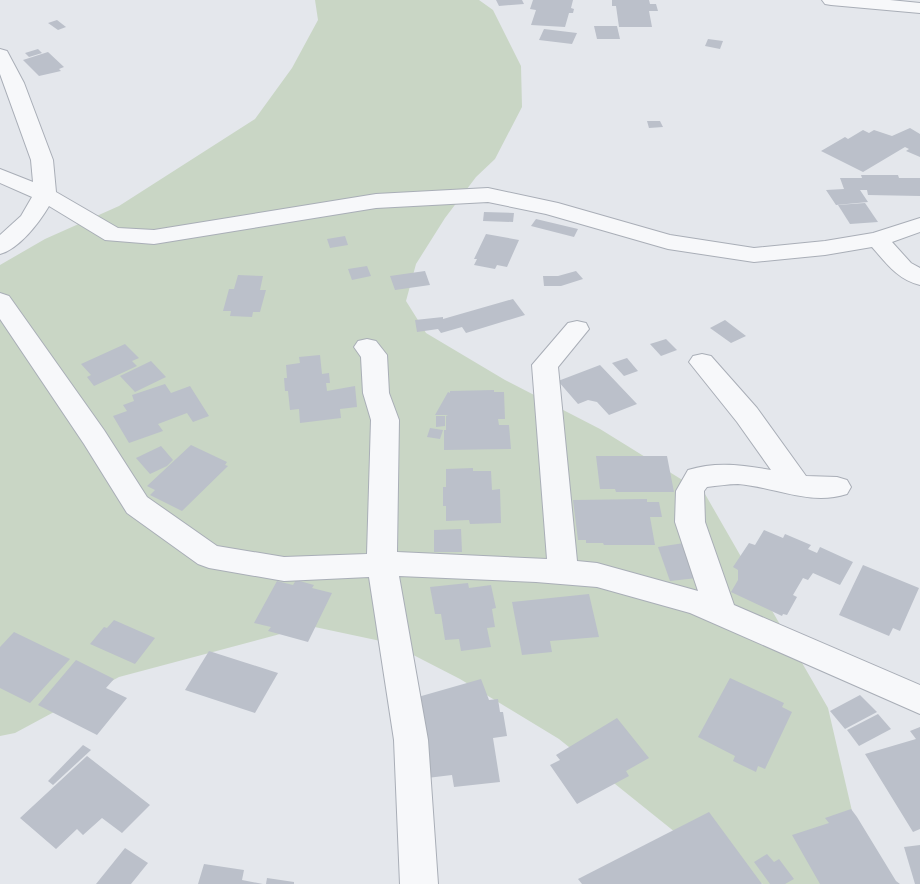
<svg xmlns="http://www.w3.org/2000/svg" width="920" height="884" viewBox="0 0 920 884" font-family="Signika,sans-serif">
<rect width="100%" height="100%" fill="#e4e7ec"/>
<path fill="#c9d6c5" d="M315,0H479L493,10L521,66L522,107L495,159L476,177L445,218L416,264L406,301L426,333L505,380L600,429L705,494L828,708L869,884H763L721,869L559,739L460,679L390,643L310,626L119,677L15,733L0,736V265L45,239L119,206L255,119L292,68L318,20Z"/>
<g fill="#bbc0ca">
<path d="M496,0H522L524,4L499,6Z"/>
<path d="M533,0H573L571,8L574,9L573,13H569L565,27L531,25L536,10L530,9Z"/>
<path d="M612,0H649L650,4H656L658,11H649L652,27H619L616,6H612Z"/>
<path d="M57,20L66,27L58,30L48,23Z"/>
<path d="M594,26H617L620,39H597Z"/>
<path d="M544,29L577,33L572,44L539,40Z"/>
<path d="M708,39L723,41L720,49L705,46Z"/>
<path d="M38,49L42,53L29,57L25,53Z"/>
<path d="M48,52L64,67L59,69L61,71L39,76L23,60Z"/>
<path d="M647,121H660L663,127L649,128Z"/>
<path d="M910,128L920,134V157L906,151L909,149L905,147L863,172L821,151L845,137L848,139L863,130L869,133L874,130L892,136Z"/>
<path d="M861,175H898L899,178H920V196L868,195L867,190H860L868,202L836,205L826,190L844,189L840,178H862Z"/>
<path d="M865,203L878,222L850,224L838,205Z"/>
<path d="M484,212L514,213L513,222L483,221Z"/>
<path d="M536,219L578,229L574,237L531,226Z"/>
<path d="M486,234L519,240L507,267L497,265L495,269L474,265L477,259H474Z"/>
<path d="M345,236L348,245L330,248L327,239Z"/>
<path d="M367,266L371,276L352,280L348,269Z"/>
<path d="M425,271L430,285L395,290L390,276Z"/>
<path d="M576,271L583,279L561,286H544L543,276H558Z"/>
<path d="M238,275L263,276L260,290H266L260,312H253L252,317L230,316L231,311H223L229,289H234Z"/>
<path d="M513,299L525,315L466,333L462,327L441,333L438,329L417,332L415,320L443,317V319Z"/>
<path d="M725,320L746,336L731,343L710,328Z"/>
<path d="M666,339L677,350L661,356L650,344Z"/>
<path d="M125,344L139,358L132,361L137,366L94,386L87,377L91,375L81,364Z"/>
<path d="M320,355L322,374L329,373L330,383H326L327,391L355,386L357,407L340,409L341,418L300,423L299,409L290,410L288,391H285L284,378H287L286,365L300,363L299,357Z"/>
<path d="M627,358L638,371L624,376L612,363Z"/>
<path d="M151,361L166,377L135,392L120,376Z"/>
<path d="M600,365L637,404L609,415L597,402L588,400L578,404L558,381Z"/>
<path d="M165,384L171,393L190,386L209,416L193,422L187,413L158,424L163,431L129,443L113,416L127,411L123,405L134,401L132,395Z"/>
<path d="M494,390V392H504L505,419H498L499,425H509L511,449L444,450V430H446V416L448,415H435L448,392L450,393V391Z"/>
<path d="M436,416H445V426L436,427Z"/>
<path d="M430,428L443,430L440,439L427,437Z"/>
<path d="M191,445L227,462L225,465L228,466L182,511L150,495L155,490L147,486Z"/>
<path d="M161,446L173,460L167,466L150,474L136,458Z"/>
<path d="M596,456H667L674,492H616L615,489H600Z"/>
<path d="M473,468V471H491L492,490L500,489L501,523L470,524L469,520L446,521V506H443V487H446V469Z"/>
<path d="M647,499V502H659L662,517H650L655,545H604L603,543H586V540H578L573,500Z"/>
<path d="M461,529L462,552H434V530Z"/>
<path d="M764,530L783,538L785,534L811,545L808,549L817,553L820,547L853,562L840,585L813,573L808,580L803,578L793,595L797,597L787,615L783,614L782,616L731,592L738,580V570L733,567L749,543L755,545Z"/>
<path d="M684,543L697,578L670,581L658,547Z"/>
<path d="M863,565L919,588L900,631L893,628L889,636L839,615Z"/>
<path d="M296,580L314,585L312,588L332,593L308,642L268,631L271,627L254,623L277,581L293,585Z"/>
<path d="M468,583L469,588L491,585L496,608L492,609L495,627L487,628L491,647L461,651L459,639L445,640L441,614H435L430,587Z"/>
<path d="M589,594L599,637L550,641L552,652L522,655L512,602Z"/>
<path d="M114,620L155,638L135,664L90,644L104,627L107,628Z"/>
<path d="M14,632L70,659L30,703L0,688V647Z"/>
<path d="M209,651L278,673L255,713L185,690Z"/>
<path d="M76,660L114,679L106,688L127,698L97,735L38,705Z"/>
<path d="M730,678L784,703L782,707L792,712L765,769L758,766L756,772L733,761L735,756L698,737Z"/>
<path d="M481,679L489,700L498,699L500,712H503L507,736L493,738L500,782L454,787L452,775L427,778L418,697Z"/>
<path d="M860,695L877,712L845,729L830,711Z"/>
<path d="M878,714L891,729L859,746L847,730Z"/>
<path d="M617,718L649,758L626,771L629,776L577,804L550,765L560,760L556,755Z"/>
<path d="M920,727V829L913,832L865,754L916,739L910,731Z"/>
<path d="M83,745L91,750L53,785L48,781Z"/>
<path d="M87,756L150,805L122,833L102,818L83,835L77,829L56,849L20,818Z"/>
<path d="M851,809L857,817L896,881L900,884H820L792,835L829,823L825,818Z"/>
<path d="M709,812L762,884H582L578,879Z"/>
<path d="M920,845V884H915L904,847Z"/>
<path d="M125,848L148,863L131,884H96Z"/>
<path d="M767,854L774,862L779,859L794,879L785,884H770L754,862Z"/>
<path d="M204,864L244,870L242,880L263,884H198Z"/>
<path d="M267,878L294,882V884H266Z"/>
</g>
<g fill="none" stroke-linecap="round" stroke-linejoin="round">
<g stroke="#a9aeb7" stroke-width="2">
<g id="minor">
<path d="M822,0H890L920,3V13L831,5L825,4Z"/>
<path d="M0,49L7,51L24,83L53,160L56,192L118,228L154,230L376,194L488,188L558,203L670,235L754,248L825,241L873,233L920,218V232L892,242L911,263L920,268V285C898,280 886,263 872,247L825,255L754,262L668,249L546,214L488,202L376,208L154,244L105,240L49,206C39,223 19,249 0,254V235L21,216L32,197L0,183V169L33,182L31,160L0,74Z"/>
<path d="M0,293L9,296L104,430L147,497L217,546L284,557L367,554L371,420L363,393L361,357L354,347L358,341L367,339L376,341L387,355L389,393L399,420L397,552L547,559L532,365L568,323L577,321L586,323L589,329L558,367L577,561L597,563L698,591L675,522L676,491L688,470C716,461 743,465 771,470L737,422L689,362L693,356L702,354L711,356L757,408L806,476L837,477L847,480L851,487L847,494C810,506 775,487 738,484C728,484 717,486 707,487L704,491L705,522L734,605L920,685V714L690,613L597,587L536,582L399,576L428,740L438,884H400L394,740L369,577L284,581L209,568L198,564L127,513L84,444L0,319Z"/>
</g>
</g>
<use href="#minor" fill="#f7f8fa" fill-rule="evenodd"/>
</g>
</svg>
